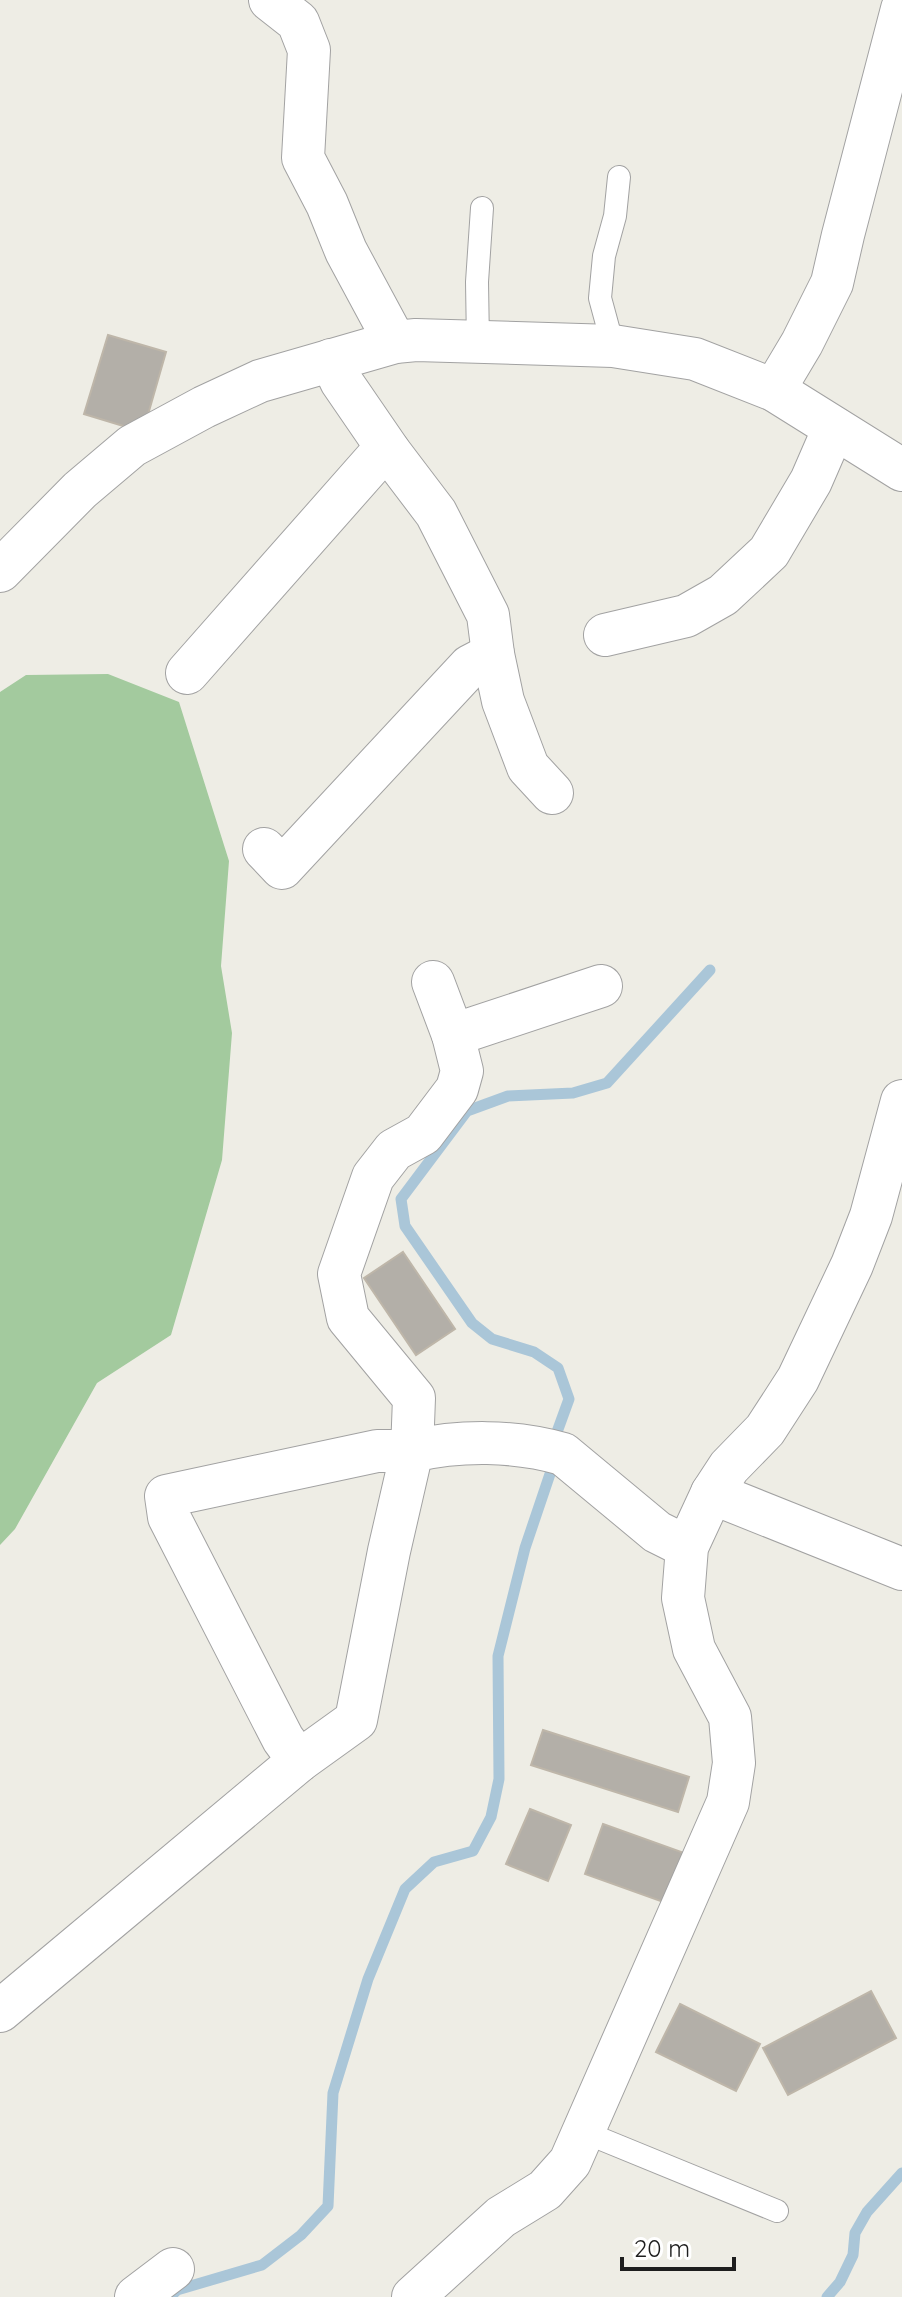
<svg xmlns="http://www.w3.org/2000/svg" width="902" height="2297" viewBox="0 0 902 2297" font-family="Quicksand,sans-serif">
<rect width="100%" height="100%" fill="#eeede5"/>
<path fill="#a3ca9e" d="M108,674L179,702L229,861L221,966L232,1033L222,1160L171,1335L97,1383L15,1529L0,1545V692L26,675Z"/>
<g fill="none" stroke-linecap="round" stroke-linejoin="round">
<g stroke="#aac6d8" stroke-width="11">
<path d="M557,1432L569,1399L558,1368L534,1352L492,1339L472,1323L405,1226L401,1199L467,1111L508,1096L573,1093L607,1083L710,970"/>
<path d="M170,2297L177,2290L262,2265L301,2235L328,2206L333,2093L368,1979L405,1889L434,1862L473,1851L491,1817L499,1779L498,1656L525,1548L551,1471"/>
<path d="M827,2297L840,2282L853,2255L855,2233L867,2212L902,2173"/>
</g>
</g>
<g fill="#b3afa8" stroke="#beb6a9" stroke-width="2">
<path d="M108,335L166,352L143,432L84,414Z"/>
<path d="M403,1252L455,1329L416,1355L364,1278Z"/>
<path d="M543,1730L689,1777L678,1812L531,1765Z"/>
<path d="M530,1809L571,1825L548,1881L506,1864Z"/>
<path d="M603,1824L687,1854L669,1904L585,1874Z"/>
<path d="M871,1991L896,2038L788,2095L763,2048Z"/>
<path d="M680,2004L760,2044L736,2091L656,2052Z"/>
</g>
<g fill="none" stroke-linecap="round" stroke-linejoin="round">
<g stroke="#a2a2a2" stroke-width="24">
<g id="service">
<path d="M478,343L477,282L482,208"/>
<path d="M613,346L600,298L604,256L615,216L619,177"/>
<path d="M584,2132L777,2211"/>
</g>
</g>
<g stroke="#a2a2a2" stroke-width="44">
<g id="minor">
<path d="M270,0L298,22L309,50L303,158L327,204L346,251L395,342"/>
<path d="M331,360L341,381L389,451L436,513L488,615L493,654L503,701L528,767L552,793"/>
<path d="M774,390L802,343L832,283L843,235L902,9"/>
<path d="M0,571L80,490L132,446L204,407L260,381L395,342L416,340L613,346L695,359L774,390L902,470"/>
<path d="M605,635L686,616L723,595L769,552L811,481L834,428"/>
<path d="M187,673L375,460L389,451"/>
<path d="M264,849L282,868L470,666L493,654"/>
<path d="M433,982L453,1035L601,986"/>
<path d="M712,1493L902,1569"/>
<path d="M299,1761L283,1739L169,1517L166,1496L377,1451H412L414,1398L348,1318L339,1274L373,1177L394,1150L423,1134L457,1089L462,1071L453,1035"/>
<path d="M0,2011L299,1761L356,1720L389,1551L412,1451C460,1440 514,1440 563,1454L657,1532L687,1547"/>
<path d="M136,2297L173,2269"/>
<path d="M413,2297L501,2217L545,2190L570,2162L728,1802L734,1763L730,1717L694,1649L683,1598L687,1547L712,1493L729,1467L765,1430L798,1379L852,1265L871,1216L902,1101"/>
</g>
</g>
<use href="#service" stroke="#fff" stroke-width="22"/>
<use href="#minor" stroke="#fff" stroke-width="42"/>
</g>
<path d="M622 2257v12h112v-12" fill="none" stroke="#1e1e1e" stroke-width="4"/>
<text x="634" y="2257" font-size="24" fill="#1e1e1e" stroke="#ffffff" stroke-width="6" paint-order="stroke">20 m</text>
</svg>
